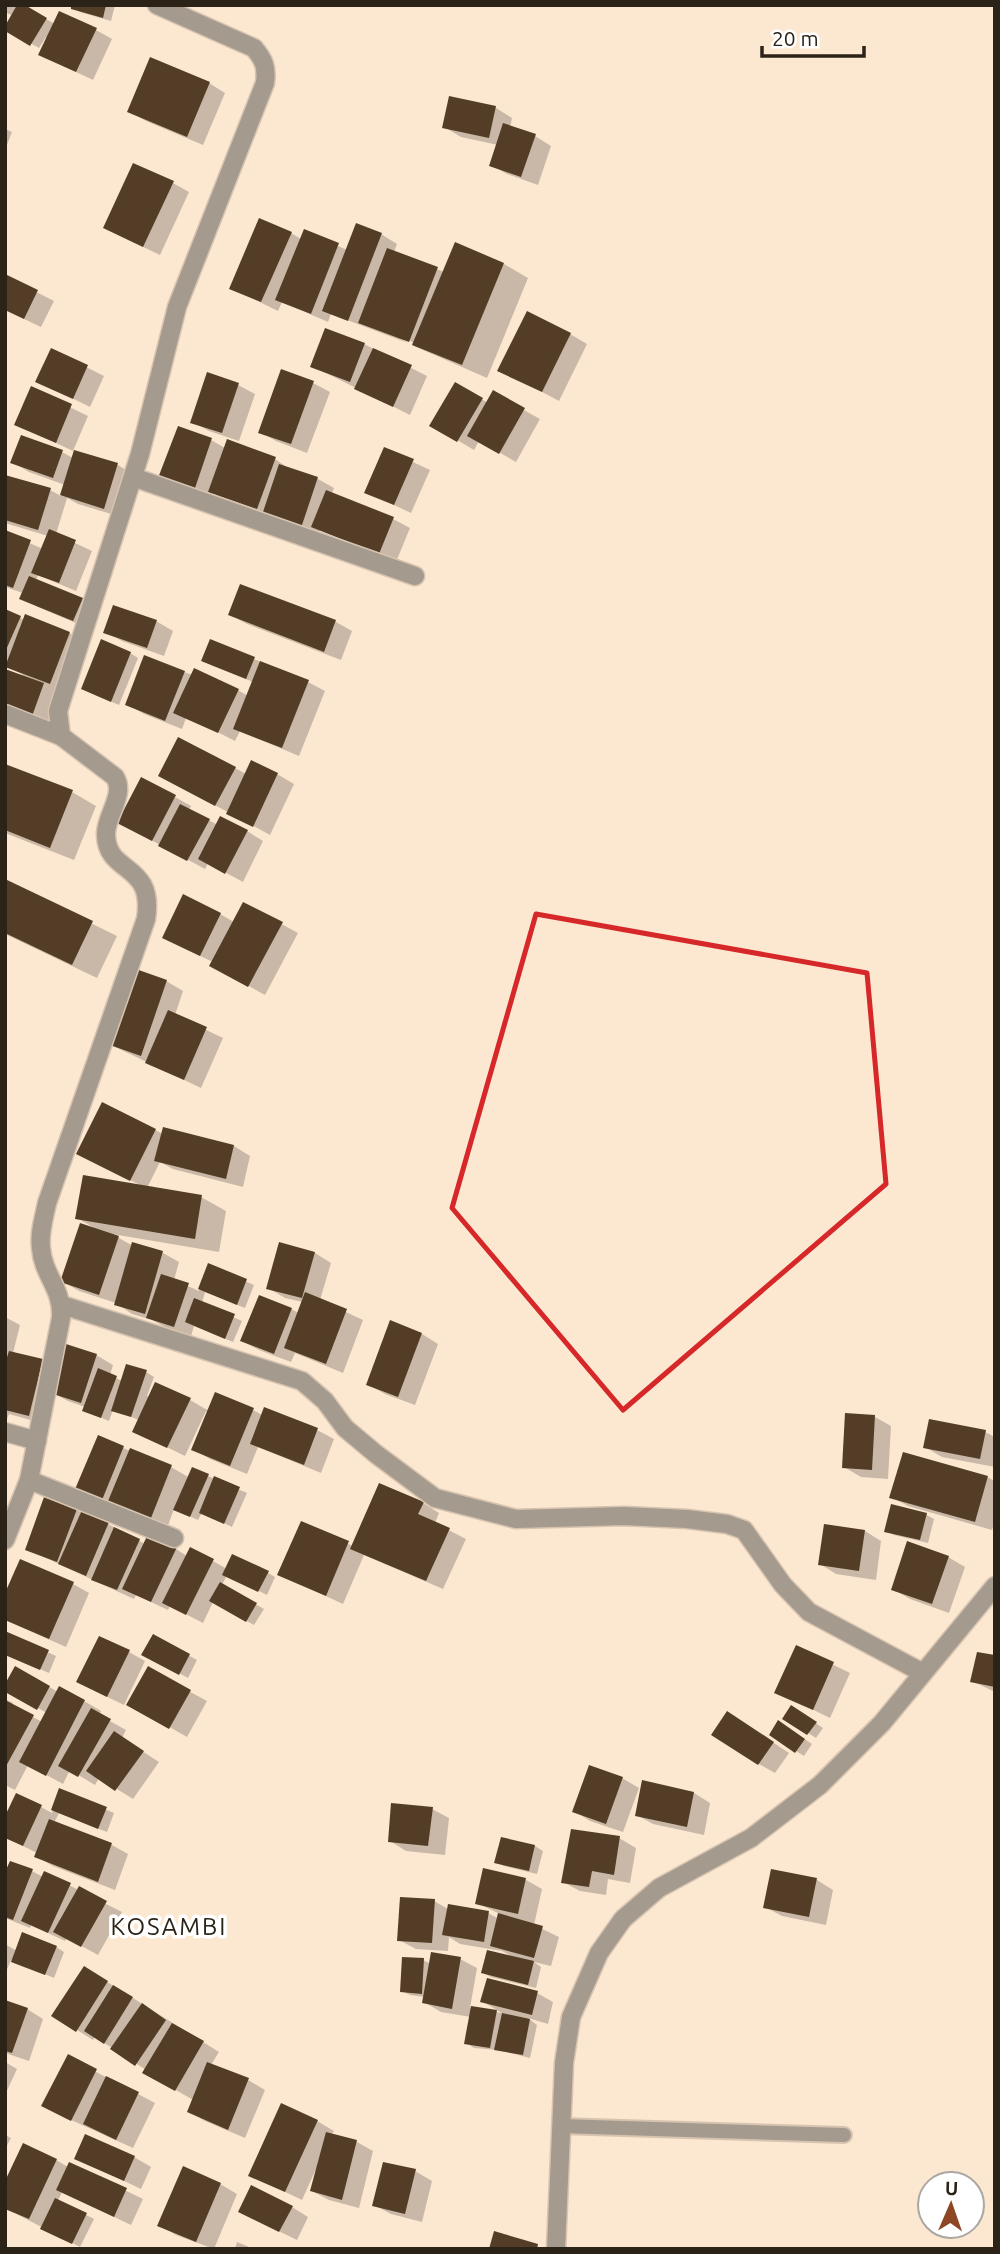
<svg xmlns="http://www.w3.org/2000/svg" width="1000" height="2254" viewBox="0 0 1000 2254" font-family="Ubuntu,sans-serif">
<rect width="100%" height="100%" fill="#fce7d1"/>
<g fill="#0003">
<path d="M5,5H27L26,8L55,24L96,30L112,39L93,80L57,63L48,38L46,37L39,48L5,29L13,16L5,12Z"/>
<path d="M73,5H115L111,21L80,12L73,8Z"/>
<path d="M209,83L225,93L203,145L146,121L129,111Z"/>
<path d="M451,98L496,108L512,118L510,128L535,136L551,146L538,185L507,174L491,165L498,145L461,137L444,127Z"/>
<path d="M5,129L12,132L5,150Z"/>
<path d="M173,183L189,192L160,255L122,237Z"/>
<path d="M305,231L347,250L381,234L397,244L394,252L444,272L504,264L528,278L487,378L414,346V343L402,336L401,339L408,343L331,314L328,322L282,302L278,311L231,288L291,233L301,239Z"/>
<path d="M5,276L54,301L41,327L5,310Z"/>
<path d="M570,334L587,344L559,401L514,377Z"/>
<path d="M364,344L427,376L410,415L312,366Z"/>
<path d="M52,350L104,376L90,407L37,381Z"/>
<path d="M208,375L238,385L255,394L239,441L209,431L193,422Z"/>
<path d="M313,383L330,392L307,453L276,441L260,432Z"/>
<path d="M456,384L488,403L493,393L540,419L516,462L479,441L474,450L432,425Z"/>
<path d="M32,389L88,416L73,451L16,424Z"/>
<path d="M179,428L211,440L225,448L275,459L291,470L318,479L334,488L332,493L393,519L410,528L396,562L320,530L318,536L226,500L213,493L210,499L177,487Z"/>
<path d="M385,449L430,470L411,513L366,492Z"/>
<path d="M62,452L73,458L75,452L118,465L134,475L121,517L78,504L67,498L56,534L92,551L76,591L38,575L36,580L82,599L99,609L90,629L38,607L22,598L23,593L5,587V532L43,549L48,536L5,523V476L50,490L61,496L65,485L29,472L12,462Z"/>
<path d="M241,586L336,622L352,631L341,660L247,624L230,615Z"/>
<path d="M5,611L25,620L69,633L86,643L62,690L48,727L5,711L23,675L5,665Z"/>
<path d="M156,621L173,631L164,656L122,641L106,632Z"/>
<path d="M130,653L138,658L119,705L91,693Z"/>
<path d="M254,659L308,682L325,691L299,756L240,731L235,741L190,718H186L182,729L144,714L127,704L184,672L238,690L248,696L253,682L211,665Z"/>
<path d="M5,766L72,792L96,806L74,860L5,833Z"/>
<path d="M235,768L246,774H277L294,784L270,835L176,784Z"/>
<path d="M175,797L191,806L189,810L218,825L247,831L263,841L243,882L208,863L205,869L136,832Z"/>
<path d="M5,881L117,936L97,978L5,934Z"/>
<path d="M244,904L298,933L265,995L211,965L213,962L181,947L220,914L234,922Z"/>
<path d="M166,981L183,991L175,1015L223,1038L201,1088L109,1044Z"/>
<path d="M103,1104L163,1134L234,1146L250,1156L243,1187L173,1169L160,1162L147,1188L201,1197L226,1211L219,1252L112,1234L133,1246V1245L163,1253L179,1262L174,1280L199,1291L209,1265L254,1285L245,1308L205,1292L202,1303L242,1321L233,1342L194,1326L191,1336L165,1327L152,1320L132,1314L116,1303L79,1291L62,1281L96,1229L77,1218L142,1186L94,1162Z"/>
<path d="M280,1244L315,1253L331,1263L320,1300L363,1320L343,1373L295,1353L291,1362L259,1350L242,1341L291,1309L299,1313L303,1302L285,1298L268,1288Z"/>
<path d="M5,1317L20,1325L13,1353L42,1361L59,1370L96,1355L113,1365L110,1375L122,1381L146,1372L154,1377L147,1396L150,1397L190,1400L209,1411L253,1410L262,1415L265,1410L317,1430L334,1439L321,1473L258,1447L247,1474L210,1459L194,1449L208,1412L206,1411L185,1456L134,1431L139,1420L113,1410L109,1421L92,1414L85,1407L68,1401L53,1393L45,1424L9,1414L5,1424V1370L8,1359L5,1358Z"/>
<path d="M391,1323L422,1334L438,1344L415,1405L385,1394L369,1385Z"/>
<path d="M875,1417L891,1426L888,1479L861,1477L844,1467Z"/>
<path d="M985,1432L995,1437V1467L942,1457L925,1447Z"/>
<path d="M123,1448L171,1467L190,1478L208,1476L247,1493L232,1527L202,1513L198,1520L174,1509L166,1531L91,1502Z"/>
<path d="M987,1477L995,1481V1520L992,1530L908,1506L891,1497Z"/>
<path d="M423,1503L439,1513L435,1523L466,1539L443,1589L364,1555L343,1604L280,1575L302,1523L353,1546Z"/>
<path d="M76,1510L108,1524L145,1544L176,1549L187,1556L213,1561L227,1569L268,1573L275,1577L267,1595L227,1575L222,1585L264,1609L254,1625L213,1602L203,1623L170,1606L168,1610L136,1595L134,1599L110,1588L27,1549Z"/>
<path d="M921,1512L934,1519L928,1543L894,1535L886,1531Z"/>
<path d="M865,1531L881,1541L876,1580L836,1574L820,1564Z"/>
<path d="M948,1557L965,1567L949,1613L910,1599L893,1589Z"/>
<path d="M73,1584L89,1593L66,1647L5,1620Z"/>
<path d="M5,1633L56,1656L49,1673L5,1654Z"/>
<path d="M153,1636L197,1660L188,1678L144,1654Z"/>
<path d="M797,1647L850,1673L830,1718L777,1692Z"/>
<path d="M129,1652L145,1661L124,1705L95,1691Z"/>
<path d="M995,1657V1692L972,1681Z"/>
<path d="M16,1668L58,1692L84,1701L101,1711L99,1715L126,1730L122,1738L159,1762L133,1799L99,1778L95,1785L70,1770L63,1784L28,1765L15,1790L5,1785V1699L13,1703L12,1705L42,1722L47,1713L5,1690Z"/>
<path d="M148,1669L207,1701L187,1737L129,1704Z"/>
<path d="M799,1712L823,1728L816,1738L784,1718Z"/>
<path d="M744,1723L789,1753L775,1773L759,1764Z"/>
<path d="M787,1727L812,1744L804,1756L796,1751Z"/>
<path d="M622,1778L639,1788L623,1832L590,1821L574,1811Z"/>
<path d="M643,1782L694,1793L710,1803L704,1835L653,1824L637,1815Z"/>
<path d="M60,1791L114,1813L107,1832L59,1813L54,1823L112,1845L128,1854L115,1890L53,1866L36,1856L37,1853L5,1837L41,1807L52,1813Z"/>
<path d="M432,1809L449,1818L445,1855L406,1851L390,1841Z"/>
<path d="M619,1838L636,1848L630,1883L608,1879L606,1895L580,1891L563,1882Z"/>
<path d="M502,1839L535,1846L543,1851L537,1874L504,1866L496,1862Z"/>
<path d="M485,1870L526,1880L542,1889L534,1925L559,1937L551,1966L534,1962L541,1967L536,1988L491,1977L483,1973L511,1956L502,1951L460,1944L449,1937L448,1951L416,1949L399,1940L434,1901L448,1909L488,1913L499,1919L500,1914L477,1903Z"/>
<path d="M32,1871L43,1877L45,1873L122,1912L98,1955L67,1938L65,1941L31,1925L30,1928L5,1918V1877Z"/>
<path d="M773,1871L817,1880L833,1890L826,1925L782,1916L765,1907Z"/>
<path d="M5,1944L17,1951L56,1947L64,1952L54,1978L11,1960L5,1974Z"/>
<path d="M460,1959L477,1968L470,2008L502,2013L482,2001L537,1993L553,2002L548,2024L528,2018L537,2025L530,2058L498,2050L474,2048L466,2043L471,2017L441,2012L424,2002L425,1997L410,1995L402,1991L423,1960L431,1964Z"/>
<path d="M101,1978L219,2052L211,2065L248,2080L265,2090L245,2138L205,2121L189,2112L193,2100L145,2072L146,2070L95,2037L93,2040L77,2030Z"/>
<path d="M5,2002L27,2009L43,2019L29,2061L5,2053Z"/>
<path d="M68,2057L155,2103L133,2148L60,2115Z"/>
<path d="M5,2062L17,2069L5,2095Z"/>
<path d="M317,2121L334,2131L331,2136L357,2142L373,2151L359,2208L329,2200L312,2191L316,2169L302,2200L250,2175Z"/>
<path d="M5,2135L11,2138L5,2149Z"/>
<path d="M134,2157L151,2167L141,2189L76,2158Z"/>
<path d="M56,2160L68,2167L70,2164L143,2199L131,2225L62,2192L58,2201L94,2219L80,2247L5,2208Z"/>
<path d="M415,2171L432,2181L422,2222L391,2214L374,2205Z"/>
<path d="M220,2184L237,2194L214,2249L176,2235L159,2225Z"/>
<path d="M292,2207L308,2217L297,2240L256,2220Z"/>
<path d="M237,2242L254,2249H235Z"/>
</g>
<g fill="#533d26">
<path d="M17,5H25L47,18L30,46L5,31V26Z"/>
<path d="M71,5H106L103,18L71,9Z"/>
<path d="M59,11L97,28L76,72L38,55Z"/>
<path d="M150,57L210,82L187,137L127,112Z"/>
<path d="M449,96L496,106L489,138L442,128Z"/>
<path d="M503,123L536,134L521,177L489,166Z"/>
<path d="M133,163L174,181L143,247L103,228Z"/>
<path d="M259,218L292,232L261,302L229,289Z"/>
<path d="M356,223L382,233L348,321L322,311Z"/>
<path d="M304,229L339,243L311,314L275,300Z"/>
<path d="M455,242L504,263L462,365L412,345Z"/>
<path d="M387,248L438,267L409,342L358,323Z"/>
<path d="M5,274L38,290L24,319L5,310Z"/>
<path d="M527,311L571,333L542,392L497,371Z"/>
<path d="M325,328L365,343L350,382L310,367Z"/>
<path d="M51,348L88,365L73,399L35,382Z"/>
<path d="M373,348L412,365L393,407L354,389Z"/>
<path d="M281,369L314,381L291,444L258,433Z"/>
<path d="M207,372L239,383L222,433L190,423Z"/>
<path d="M455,382L483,398L457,442L429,426Z"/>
<path d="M31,386L72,404L56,443L14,425Z"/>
<path d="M493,390L525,408L499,454L467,436Z"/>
<path d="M178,426L212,438L194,491L158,478Z"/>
<path d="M21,435L63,450L53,478L10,463Z"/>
<path d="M227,439L276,457L257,509L208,492Z"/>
<path d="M384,447L414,459L394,505L364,493Z"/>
<path d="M74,450L118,463L104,509L60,495Z"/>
<path d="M279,464L318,477L301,528L262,515Z"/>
<path d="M5,475L51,488L38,530L5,520Z"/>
<path d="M326,490L394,517L379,554L311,527Z"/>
<path d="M49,529L76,540L59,583L31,573Z"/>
<path d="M5,530L31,540L13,588L5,585Z"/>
<path d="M29,576L83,598L73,621L19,599Z"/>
<path d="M240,584L336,620L324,652L228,615Z"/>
<path d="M113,605L157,620L147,648L103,633Z"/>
<path d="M5,609L21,616L5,652Z"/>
<path d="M25,614L70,632L50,684L5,667Z"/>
<path d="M101,639L131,652L111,702L81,689Z"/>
<path d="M210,639L255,657L246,679L201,661Z"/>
<path d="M144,655L185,671L165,721L125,705Z"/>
<path d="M260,661L309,680L282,748L233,729Z"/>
<path d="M194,668L239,689L218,733L173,713Z"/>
<path d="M5,669L44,683L31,719L5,709Z"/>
<path d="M178,737L236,767L215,806L158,776Z"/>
<path d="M251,760L278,773L253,827L226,814Z"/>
<path d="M5,764L73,790L50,848L5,830Z"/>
<path d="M141,777L176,795L152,841L117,823Z"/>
<path d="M180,804L210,819L187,861L158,846Z"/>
<path d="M220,816L248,830L225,874L198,859Z"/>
<path d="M5,879L93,921L72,965L5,933Z"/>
<path d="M183,894L221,913L200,956L162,938Z"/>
<path d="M243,902L283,922L248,987L209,966Z"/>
<path d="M133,968L167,980L141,1056L107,1044Z"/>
<path d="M168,1010L207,1027L184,1080L145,1063Z"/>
<path d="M102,1102L156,1129L130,1181L76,1154Z"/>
<path d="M163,1127L234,1145L226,1179L154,1161Z"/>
<path d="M83,1175L202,1195L195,1239L75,1219Z"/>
<path d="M80,1223L119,1236L99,1295L60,1282Z"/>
<path d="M132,1242L163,1251L145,1314L114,1305Z"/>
<path d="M279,1242L315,1252L302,1298L266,1289Z"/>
<path d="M208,1263L247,1279L237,1305L198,1289Z"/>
<path d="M161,1274L189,1283L174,1327L146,1318Z"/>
<path d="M305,1292L347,1309L326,1364L284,1348Z"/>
<path d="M259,1295L292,1308L274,1354L240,1341Z"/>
<path d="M194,1298L235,1314L225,1339L185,1322Z"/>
<path d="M390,1320L422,1333L398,1397L366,1385Z"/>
<path d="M66,1344L97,1354L81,1403L50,1393Z"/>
<path d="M9,1351L43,1359L29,1416L5,1410V1364Z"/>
<path d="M126,1364L147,1370L131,1417L111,1411Z"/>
<path d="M98,1368L117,1376L101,1418L82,1411Z"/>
<path d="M155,1382L191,1398L167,1448L132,1432Z"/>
<path d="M215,1392L254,1408L230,1466L191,1450Z"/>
<path d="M264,1407L318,1428L304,1465L250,1444Z"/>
<path d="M845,1413L875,1415L872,1470L842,1468Z"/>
<path d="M929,1419L986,1430L980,1459L923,1448Z"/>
<path d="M98,1435L124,1446L100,1505L73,1494Z"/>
<path d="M130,1448L172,1465L149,1523L106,1506Z"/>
<path d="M903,1452L988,1476L975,1522L889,1498Z"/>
<path d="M192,1467L209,1474L190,1517L173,1510Z"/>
<path d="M214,1476L240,1487L224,1524L199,1513Z"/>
<path d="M379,1483L424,1502L418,1514L450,1528L426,1581L350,1549Z"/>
<path d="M44,1497L77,1509L57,1562L25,1550Z"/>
<path d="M891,1504L927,1513L920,1540L884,1532Z"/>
<path d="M82,1510L109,1522L86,1576L58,1564Z"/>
<path d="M301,1521L349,1541L326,1596L277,1575Z"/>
<path d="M824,1524L865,1530L859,1571L818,1565Z"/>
<path d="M114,1527L140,1539L117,1590L91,1580Z"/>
<path d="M148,1534L177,1547L151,1602L122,1589Z"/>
<path d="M907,1541L949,1556L932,1604L891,1590Z"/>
<path d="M190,1547L214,1559L186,1615L162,1603Z"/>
<path d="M232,1554L269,1571L258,1592L222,1575Z"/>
<path d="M20,1559L74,1582L49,1639L5,1620V1593Z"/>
<path d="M220,1582L257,1603L246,1622L209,1601Z"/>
<path d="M5,1631L49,1650L40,1670L5,1655Z"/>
<path d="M153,1634L190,1654L179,1675L141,1655Z"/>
<path d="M99,1636L130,1650L107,1697L76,1682Z"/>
<path d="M796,1645L834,1662L813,1710L774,1693Z"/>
<path d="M977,1652L995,1655V1687L970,1682Z"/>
<path d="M15,1666L50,1686L37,1710L5,1692V1684Z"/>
<path d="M148,1666L191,1690L169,1729L126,1705Z"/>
<path d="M59,1686L85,1700L46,1776L19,1762Z"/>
<path d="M5,1700L34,1715L5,1768Z"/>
<path d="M791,1705L817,1722L807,1735L782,1719Z"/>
<path d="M91,1708L111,1719L78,1777L58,1766Z"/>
<path d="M727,1711L774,1742L758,1765L711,1735Z"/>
<path d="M778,1720L805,1739L795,1753L769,1735Z"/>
<path d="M114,1731L144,1751L115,1791L86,1771Z"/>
<path d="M589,1765L623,1777L606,1824L572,1812Z"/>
<path d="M642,1780L694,1792L687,1827L635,1816Z"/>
<path d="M59,1788L107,1807L98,1829L51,1810Z"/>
<path d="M16,1793L42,1805L23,1846L5,1838V1816Z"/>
<path d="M391,1803L433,1807L428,1846L388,1842Z"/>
<path d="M49,1819L112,1843L98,1882L34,1857Z"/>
<path d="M571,1829L620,1836L614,1875L592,1871L589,1887L561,1883Z"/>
<path d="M501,1837L535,1845L529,1871L494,1863Z"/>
<path d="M10,1861L33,1869L13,1920L5,1917V1872Z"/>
<path d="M483,1868L526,1878L518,1914L475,1904Z"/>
<path d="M771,1869L817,1878L809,1917L763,1908Z"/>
<path d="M44,1871L71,1883L48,1933L21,1921Z"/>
<path d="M79,1886L107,1901L81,1947L53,1932Z"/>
<path d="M400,1897L435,1899L432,1943L397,1941Z"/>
<path d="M448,1904L489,1911L484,1942L442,1935Z"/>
<path d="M498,1913L543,1926L534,1958L490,1946Z"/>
<path d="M22,1932L57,1946L45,1975L11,1962Z"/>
<path d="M487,1950L534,1961L528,1985L481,1973Z"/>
<path d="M431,1952L461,1957L452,2009L422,2003Z"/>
<path d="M402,1957L424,1958L422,1994L400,1992Z"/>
<path d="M84,1966L108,1981L76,2032L51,2016Z"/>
<path d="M487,1978L538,1991L532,2015L480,2002Z"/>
<path d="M113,1985L133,1997L104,2044L84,2031Z"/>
<path d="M5,2000L28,2008L12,2053L5,2051Z"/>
<path d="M142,2003L166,2020L135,2066L110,2049Z"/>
<path d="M471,2006L497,2010L490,2048L464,2044Z"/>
<path d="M502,2013L530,2019L523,2055L494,2050Z"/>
<path d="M172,2023L204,2041L175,2091L142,2073Z"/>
<path d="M68,2054L97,2069L71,2121L41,2106Z"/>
<path d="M207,2062L249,2078L228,2130L187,2112Z"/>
<path d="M106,2076L139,2092L116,2140L83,2124Z"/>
<path d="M281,2103L318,2120L285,2192L248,2176Z"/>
<path d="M326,2132L357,2140L342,2200L310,2191Z"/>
<path d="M85,2134L135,2156L124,2181L74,2159Z"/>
<path d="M23,2143L57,2159L29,2219L5,2209V2181Z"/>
<path d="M69,2162L127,2188L114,2217L56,2190Z"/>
<path d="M383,2162L416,2169L405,2214L372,2206Z"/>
<path d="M183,2166L221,2183L196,2242L157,2226Z"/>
<path d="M251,2185L293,2206L279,2232L238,2212Z"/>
<path d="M55,2198L87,2213L72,2244L40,2229Z"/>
<path d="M494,2231L538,2244L537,2249H489Z"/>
</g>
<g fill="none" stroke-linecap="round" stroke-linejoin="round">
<g stroke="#d7c4b0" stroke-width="18">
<path id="service" d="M561,2126L844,2135"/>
</g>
<g stroke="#d7c4b0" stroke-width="21">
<g id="minor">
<path d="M133,477L415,576"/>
<path d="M5,714L61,736"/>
<path d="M62,1305L302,1381L325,1401L345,1428L376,1454L435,1498L516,1519L624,1516L687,1519L727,1524L744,1530L783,1585L809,1612L923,1673"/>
<path d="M5,1432L37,1441"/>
<path d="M29,1480L174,1538"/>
<path d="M5,1540L29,1480L61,1318C63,1288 43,1276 41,1248C39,1233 44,1218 47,1203L146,919C155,862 107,875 106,835C105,816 126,795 115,777L61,736L58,711L140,454L177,307L265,83C267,67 264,60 254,48L157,5"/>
<path d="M556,2249L564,2063L571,2017L599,1953L623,1919L659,1888L751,1838L820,1785L882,1723L995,1586"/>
</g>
</g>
<use href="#service" stroke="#a49a8e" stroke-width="14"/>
<use href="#minor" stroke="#a49a8e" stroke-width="18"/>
</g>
<path fill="none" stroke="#d62828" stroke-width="5" stroke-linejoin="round" d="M536,914L867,973L886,1184L623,1410L452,1208Z"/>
<g text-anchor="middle" stroke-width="7" stroke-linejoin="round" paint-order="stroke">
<g font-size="24" letter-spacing="2" fill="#2c2318" stroke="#fff">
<text x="169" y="1935">KOSAMBI</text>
</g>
</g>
<rect width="1000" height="2254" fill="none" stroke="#2c2318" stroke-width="14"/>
<g transform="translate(951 2205) rotate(2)"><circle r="33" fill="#ffffff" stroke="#aba7a3" stroke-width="2"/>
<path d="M0-5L12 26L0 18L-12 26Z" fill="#8e4724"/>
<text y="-10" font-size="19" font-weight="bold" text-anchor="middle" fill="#2c2318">U</text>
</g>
<path d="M762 46v10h102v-10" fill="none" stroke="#2c2318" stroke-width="3.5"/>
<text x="772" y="46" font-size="21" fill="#2c2318" stroke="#ffffff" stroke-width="5" paint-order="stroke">20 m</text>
</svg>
